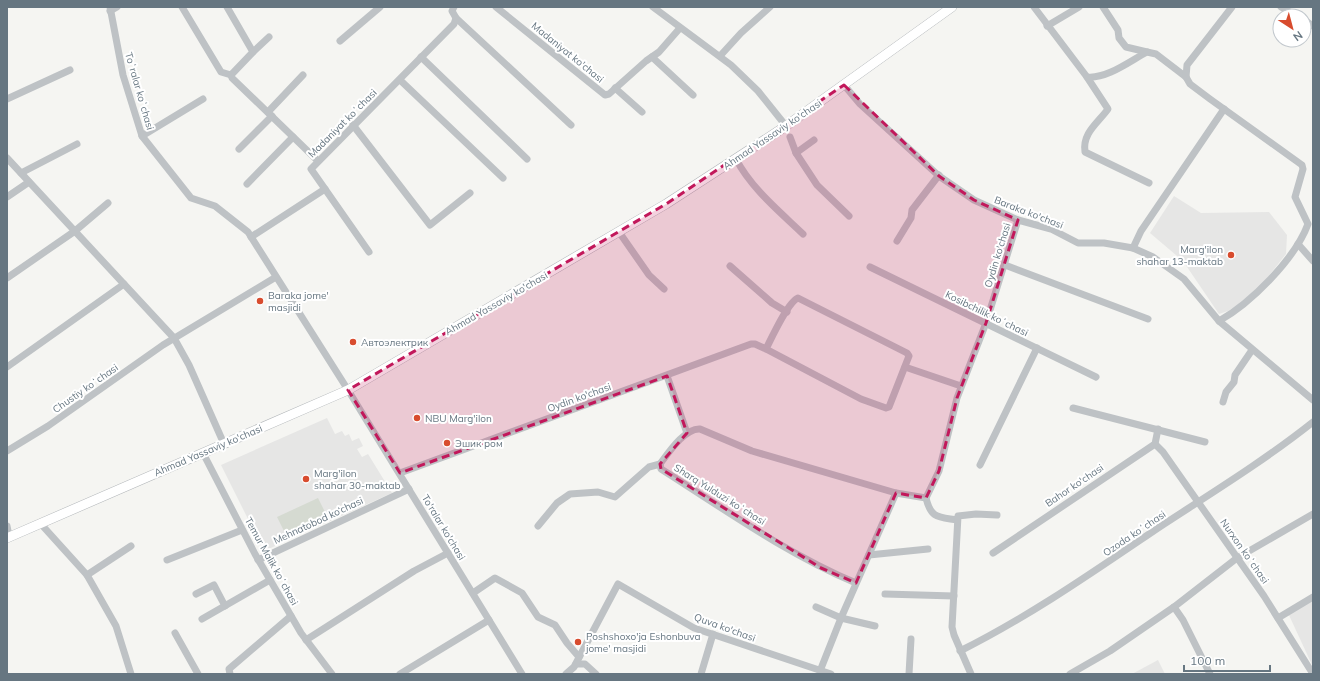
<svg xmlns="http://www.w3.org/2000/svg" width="1320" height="681" viewBox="0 0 1320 681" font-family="Mulish,sans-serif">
<rect width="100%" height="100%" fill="#f5f5f2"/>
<g fill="#e6e6e5">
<path d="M1174,196L1201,213L1269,212L1287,235L1286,254L1260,287L1242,302L1228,311L1219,314L1183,261L1150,233Z"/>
<path d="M327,418L335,434L342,431L345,436L349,434L352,441L359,438L363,446L357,449L362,457L368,454L392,493L264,551L221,465Z"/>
<path d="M1313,601V667L1288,613Z"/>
<path d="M1158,660L1165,674H1132Z"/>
</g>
<path fill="#d5dad1" d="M318,498L327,516L286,535L277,517Z"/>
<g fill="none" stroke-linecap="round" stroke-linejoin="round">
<g stroke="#b2b6b9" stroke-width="10">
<path id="major" d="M7,538L348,390L666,204L786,126L952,7"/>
</g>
<g stroke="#bec2c5" stroke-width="7">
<path d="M110,7L123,75L142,136L191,198L215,206L248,232L348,390L522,674"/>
<path d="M182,7L221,72L231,75"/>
<path d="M227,7L253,52L231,75L232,78L318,161"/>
<path d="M496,7L605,95L609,94L646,61L659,52L680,28"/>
<path d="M653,7L731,65L758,91L786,126"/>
<path d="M1034,7L1087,77C1107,79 1130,61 1147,52L1156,54L1186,77"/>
<path d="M1103,7L1118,30L1119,38L1126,47L1147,52"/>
<path d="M1281,7L1297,16"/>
<path d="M110,11L117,7"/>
<path d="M456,18L571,125"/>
<path d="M1304,20L1313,26"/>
<path d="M1047,26L1079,7"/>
<path d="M340,41L380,7"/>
<path d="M253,52L269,37"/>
<path d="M720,56L741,33L770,7"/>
<path d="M421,57L527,159"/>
<path d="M652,57L693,95"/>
<path d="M1087,77L1108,109C1098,123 1082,133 1085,152L1149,183"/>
<path d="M400,80L503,178"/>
<path d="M844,85L860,104L939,176L974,200L1018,220L1051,229L1078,243H1104L1133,248L1153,257L1184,279L1219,321L1313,400"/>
<path d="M615,88L642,112"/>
<path d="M7,99L70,70"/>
<path d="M268,112L303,75"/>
<path d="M353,125L430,225L470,193"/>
<path d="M142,136L203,99"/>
<path d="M790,137L796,153L814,140"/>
<path d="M239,149L272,116"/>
<path d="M796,153L817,185L849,216"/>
<path d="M7,158L174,338L189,365L224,444"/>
<path d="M736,159C751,188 779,211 803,234"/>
<path d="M21,173L77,144"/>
<path d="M247,184L293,137"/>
<path d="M325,189L369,252"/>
<path d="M7,197L29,182"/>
<path d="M619,232L649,275L664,289"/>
<path d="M251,237L325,189L311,169L454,24L456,18L452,11L454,7"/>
<path d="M897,241L911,218L912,210L939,175"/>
<path d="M1298,244L1313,261"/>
<path d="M1133,248L1141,231L1224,109"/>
<path d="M1005,265L1148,319"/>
<path d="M730,266L772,303L787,312"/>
<path d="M870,267L1096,377"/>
<path d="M7,278L75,231L108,203"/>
<path d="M1219,321C1251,303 1295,259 1308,224L1295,197L1303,169L1302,165L1210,99L1190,84L1186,77L1187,65L1232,7"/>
<path d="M7,367L124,284"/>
<path d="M905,367L961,386"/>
<path d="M667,376L687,433"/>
<path d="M1223,402L1226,392L1234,382L1235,375L1252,350"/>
<path d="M1073,408L1205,442"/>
<path d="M1155,444L1163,452L1264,596L1313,674"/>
<path d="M7,451L48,426L163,345L276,277"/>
<path d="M203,453L255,554L301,633L332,674"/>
<path d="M980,465L1037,348"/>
<path d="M400,473L751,344H755L766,349L861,399L886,408L889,407L909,356L907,353L798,298C788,302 772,337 766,349"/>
<path d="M957,520C939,517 931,519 926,498L939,471L957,398L986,323L1018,220"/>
<path d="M40,523L87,575L116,626L131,674"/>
<path d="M7,526L9,536"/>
<path d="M538,526L557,503L570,494L598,492L615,497L649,467L660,464"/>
<path d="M993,553L1155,444L1158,429"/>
<path d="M869,555L928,549"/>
<path d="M167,560L242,530"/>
<path d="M258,560L409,489"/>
<path d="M87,575L131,546"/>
<path d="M856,583C787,554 724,509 661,469L660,464C669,452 685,428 700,429L752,451L896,493"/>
<path d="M473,593L495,578L522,593L538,617L555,625L567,643L579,657"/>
<path d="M196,594L214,585L225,606"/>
<path d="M885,594L954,596"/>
<path d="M816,607L841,618L875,626"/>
<path d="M1174,607L1183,620L1210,674"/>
<path d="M1278,618L1313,597"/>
<path d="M202,619L270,580"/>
<path d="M175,633L198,674"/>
<path d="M306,640L414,571L448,553"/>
<path d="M960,651C1030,616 1093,572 1158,528C1210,494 1264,461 1313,422"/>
<path d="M576,664H585L596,674"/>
<path d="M820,671L841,618L896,493L926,498"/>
<path d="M230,674L229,669L291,616"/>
<path d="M400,674L489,620"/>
<path d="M566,674L574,667L618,584L694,628L831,674"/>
<path d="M701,674L713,634"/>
<path d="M909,674L911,639"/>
<path d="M971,674L954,635L952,627L958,516L976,514L997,515"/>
<path d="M1070,674L1110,651L1174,607L1237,558L1313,514"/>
</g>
<use href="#major" stroke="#fff" stroke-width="9"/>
</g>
<path fill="#c2185b" fill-opacity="0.2" stroke="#c2185b" stroke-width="3" stroke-dasharray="8 5" stroke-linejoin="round" d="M844,85L939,176L974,200L1018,220L986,323L957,398L939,471L926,498L896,493L856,583L821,568L661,469L660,464L687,433L667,376L400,473L348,390L666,204Z"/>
<g fill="#d84c2e" stroke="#fff" stroke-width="1.5">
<circle cx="1231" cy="255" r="4"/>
<circle cx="260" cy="301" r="4"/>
<circle cx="353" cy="342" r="4"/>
<circle cx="417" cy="418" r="4"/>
<circle cx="447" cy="443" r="4"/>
<circle cx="306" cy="479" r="4"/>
<circle cx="578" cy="642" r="4"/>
</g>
<g text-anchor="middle" stroke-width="4" stroke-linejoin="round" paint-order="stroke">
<g font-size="10" fill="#667681" stroke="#fff">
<text transform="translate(568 52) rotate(39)" y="4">Madaniyat ko'chasi</text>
<text transform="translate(140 91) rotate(74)" y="4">Toʻralar koʻchasi</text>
<text transform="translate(342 123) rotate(-45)" y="4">Madaniyat koʻchasi</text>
<text transform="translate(772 134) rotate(-34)" y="4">Ahmad Yassaviy ko'chasi</text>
<text transform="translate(1029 212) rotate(21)" y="4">Baraka ko'chasi</text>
<text transform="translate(997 255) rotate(-73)" y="4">Oydin ko'chasi</text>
<text transform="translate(496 303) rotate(-30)" y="4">Ahmad Yassaviy ko'chasi</text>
<text transform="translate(987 313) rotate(26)" y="4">Kosibchilik koʻchasi</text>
<text transform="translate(85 388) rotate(-35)" y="4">Chustiy koʻchasi</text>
<text transform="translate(579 397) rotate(-20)" y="4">Oydin ko'chasi</text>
<text transform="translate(208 450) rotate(-23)" y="4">Ahmad Yassaviy ko'chasi</text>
<text transform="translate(1074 485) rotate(-34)" y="4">Bahor ko'chasi</text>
<text transform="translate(720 494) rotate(32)" y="4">Sharq Yulduzi koʻchasi</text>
<text transform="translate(318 520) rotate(-25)" y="4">Mehnatobod ko‘chasi</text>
<text transform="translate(444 527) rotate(59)" y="4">To'ralar ko'chasi</text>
<text transform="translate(1134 533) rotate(-34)" y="4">Ozoda koʻchasi</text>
<text transform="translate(1245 551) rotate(55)" y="4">Nurxon koʻchasi</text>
<text transform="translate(272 561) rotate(61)" y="4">Temur Malik koʻchasi</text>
<text transform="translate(725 627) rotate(20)" y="4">Quva ko'chasi</text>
</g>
<g font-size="10" fill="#667681" stroke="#fff" text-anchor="start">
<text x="1223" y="253" text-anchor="end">Marg'ilon<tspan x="1223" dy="12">shahar 13-maktab</tspan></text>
<text x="268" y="299">Baraka jome'<tspan x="268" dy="12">masjidi</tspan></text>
<text x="361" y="346">Автоэлектрик</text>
<text x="425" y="422">NBU Marg'ilon</text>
<text x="455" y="447">Эшик ром</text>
<text x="314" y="477">Marg'ilon<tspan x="314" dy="12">shahar 30-maktab</tspan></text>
<text x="586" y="640">Poshshoxo'ja Eshonbuva<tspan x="586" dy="12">jome' masjidi</tspan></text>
</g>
</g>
<rect width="1320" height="681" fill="none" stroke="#667681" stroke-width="16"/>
<g transform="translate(1292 28) rotate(144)"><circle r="19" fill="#ffffff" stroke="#c2c8cd"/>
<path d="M0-3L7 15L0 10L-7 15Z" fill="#d84c2e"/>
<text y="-6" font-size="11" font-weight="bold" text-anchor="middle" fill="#667681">N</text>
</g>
<path d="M1184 665v6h86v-6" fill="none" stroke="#667681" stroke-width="2"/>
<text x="1190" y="665" font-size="12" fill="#667681" stroke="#ffffff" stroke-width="3" paint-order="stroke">100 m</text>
</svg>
